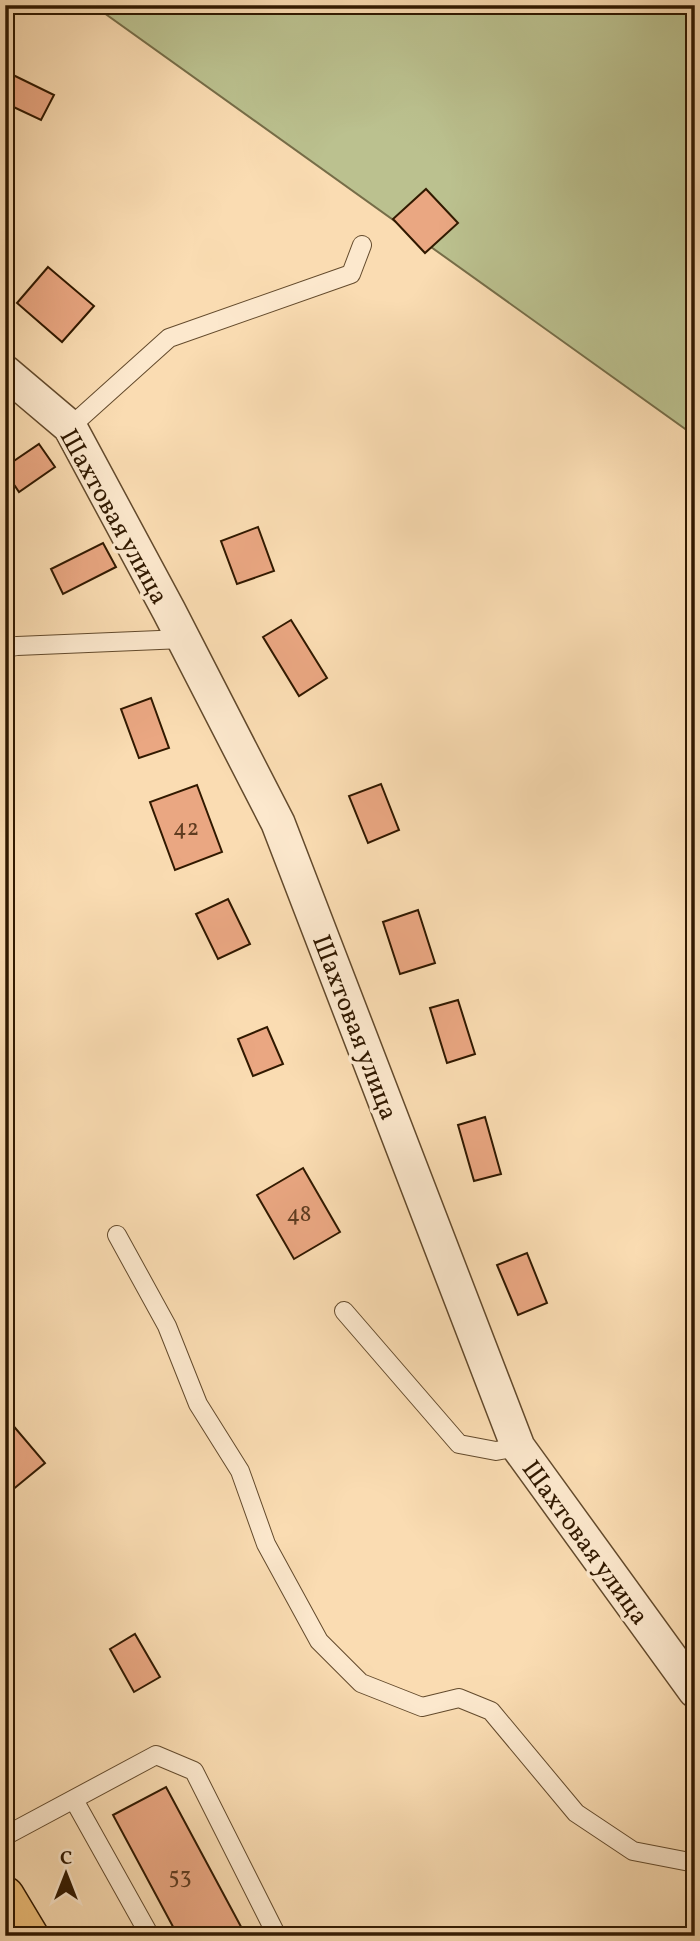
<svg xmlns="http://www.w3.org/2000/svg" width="700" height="1941" viewBox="0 0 700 1941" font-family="Vollkorn,serif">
<rect width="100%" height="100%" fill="#fadcb2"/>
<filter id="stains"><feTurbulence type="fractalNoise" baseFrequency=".00286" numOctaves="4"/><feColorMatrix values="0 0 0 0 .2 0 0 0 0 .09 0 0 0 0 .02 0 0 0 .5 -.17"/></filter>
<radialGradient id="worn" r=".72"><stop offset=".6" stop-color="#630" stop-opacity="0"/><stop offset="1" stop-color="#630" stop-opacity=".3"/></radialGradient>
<path fill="#bbc18f" stroke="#766d48" stroke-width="2" d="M93,5H695V438L688,431Z"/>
<g fill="#eaa782" stroke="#311900" stroke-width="2">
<path d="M9,73L54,95L41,120L5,103V80Z"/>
<path d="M426,189L458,223L425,253L393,219Z"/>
<path d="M48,267L94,306L62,342L17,303Z"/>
<path d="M39,444L55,467L19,492L5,471V467Z"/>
<path d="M258,527L274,571L237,584L221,541Z"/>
<path d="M103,543L116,567L63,594L51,569Z"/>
<path d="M291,620L327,678L299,696L263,637Z"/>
<path d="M151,698L169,748L139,758L121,709Z"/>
<path d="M381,784L399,830L368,843L349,796Z"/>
<path d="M197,785L222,852L175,870L150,802Z"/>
<path d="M228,899L250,944L218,959L196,914Z"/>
<path d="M418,910L435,963L400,974L383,922Z"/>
<path d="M458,1000L475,1054L447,1063L430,1008Z"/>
<path d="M267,1027L283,1064L253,1076L238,1039Z"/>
<path d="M485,1117L501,1174L474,1181L458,1125Z"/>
<path d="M303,1168L340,1232L294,1259L257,1195Z"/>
<path d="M527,1253L547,1303L518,1315L497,1265Z"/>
<path d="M5,1416L45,1463L5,1496Z"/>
<path d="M135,1634L160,1677L134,1692L110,1649Z"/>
<path d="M166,1787L246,1936H178L113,1815Z"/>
</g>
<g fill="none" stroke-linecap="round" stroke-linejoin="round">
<g stroke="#634a2c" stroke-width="20">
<g id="lane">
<path d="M70,427L169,338L351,274L362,245"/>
<path d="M5,648L17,646L183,639"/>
<path d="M117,1235L167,1326L198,1404L240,1471L266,1544L319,1641L361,1683L422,1707L459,1698L491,1711L576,1813L633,1851L695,1863"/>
<path d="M344,1311L459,1444L496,1451L518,1447"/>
<path d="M74,1800L150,1936"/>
<path d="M5,1836L156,1755L194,1771L277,1936"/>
</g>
</g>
<g stroke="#634a2c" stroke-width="36">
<path id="street" d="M5,372L70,427L169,611L278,823L518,1447L695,1691"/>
</g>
<g stroke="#311900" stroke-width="41">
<path id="primary" d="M5,1896L29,1936"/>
</g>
<use href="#lane" stroke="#fce8cd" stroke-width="18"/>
<use href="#street" stroke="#fce8cd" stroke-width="33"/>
<use href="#primary" stroke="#edbe79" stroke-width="38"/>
</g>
<g text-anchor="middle" stroke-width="7" stroke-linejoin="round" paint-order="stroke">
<g font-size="23" fill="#5f3c20">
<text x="186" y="835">42</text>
<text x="299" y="1221">48</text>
<text x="180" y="1883">53</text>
</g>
<g font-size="26" fill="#311900" stroke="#fce8cd">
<text transform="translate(115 516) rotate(61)" y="9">Шахтовая улица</text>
<text transform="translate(356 1027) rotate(69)" y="9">Шахтовая улица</text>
<text transform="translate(586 1542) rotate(54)" y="9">Шахтовая улица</text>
</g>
</g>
<rect width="700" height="1941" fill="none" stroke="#fadcb2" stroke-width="28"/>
<rect x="7" y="7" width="686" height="1927" fill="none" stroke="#311900" stroke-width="3.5"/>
<rect x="14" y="14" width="672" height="1913" fill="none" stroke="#311900" stroke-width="2"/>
<g transform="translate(66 1874)" stroke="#fce8cd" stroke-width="5" paint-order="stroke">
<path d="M0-5L12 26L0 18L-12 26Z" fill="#311900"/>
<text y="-10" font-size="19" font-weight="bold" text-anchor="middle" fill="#311900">С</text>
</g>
<rect width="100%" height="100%" filter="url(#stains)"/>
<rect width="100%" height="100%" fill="url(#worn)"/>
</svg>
